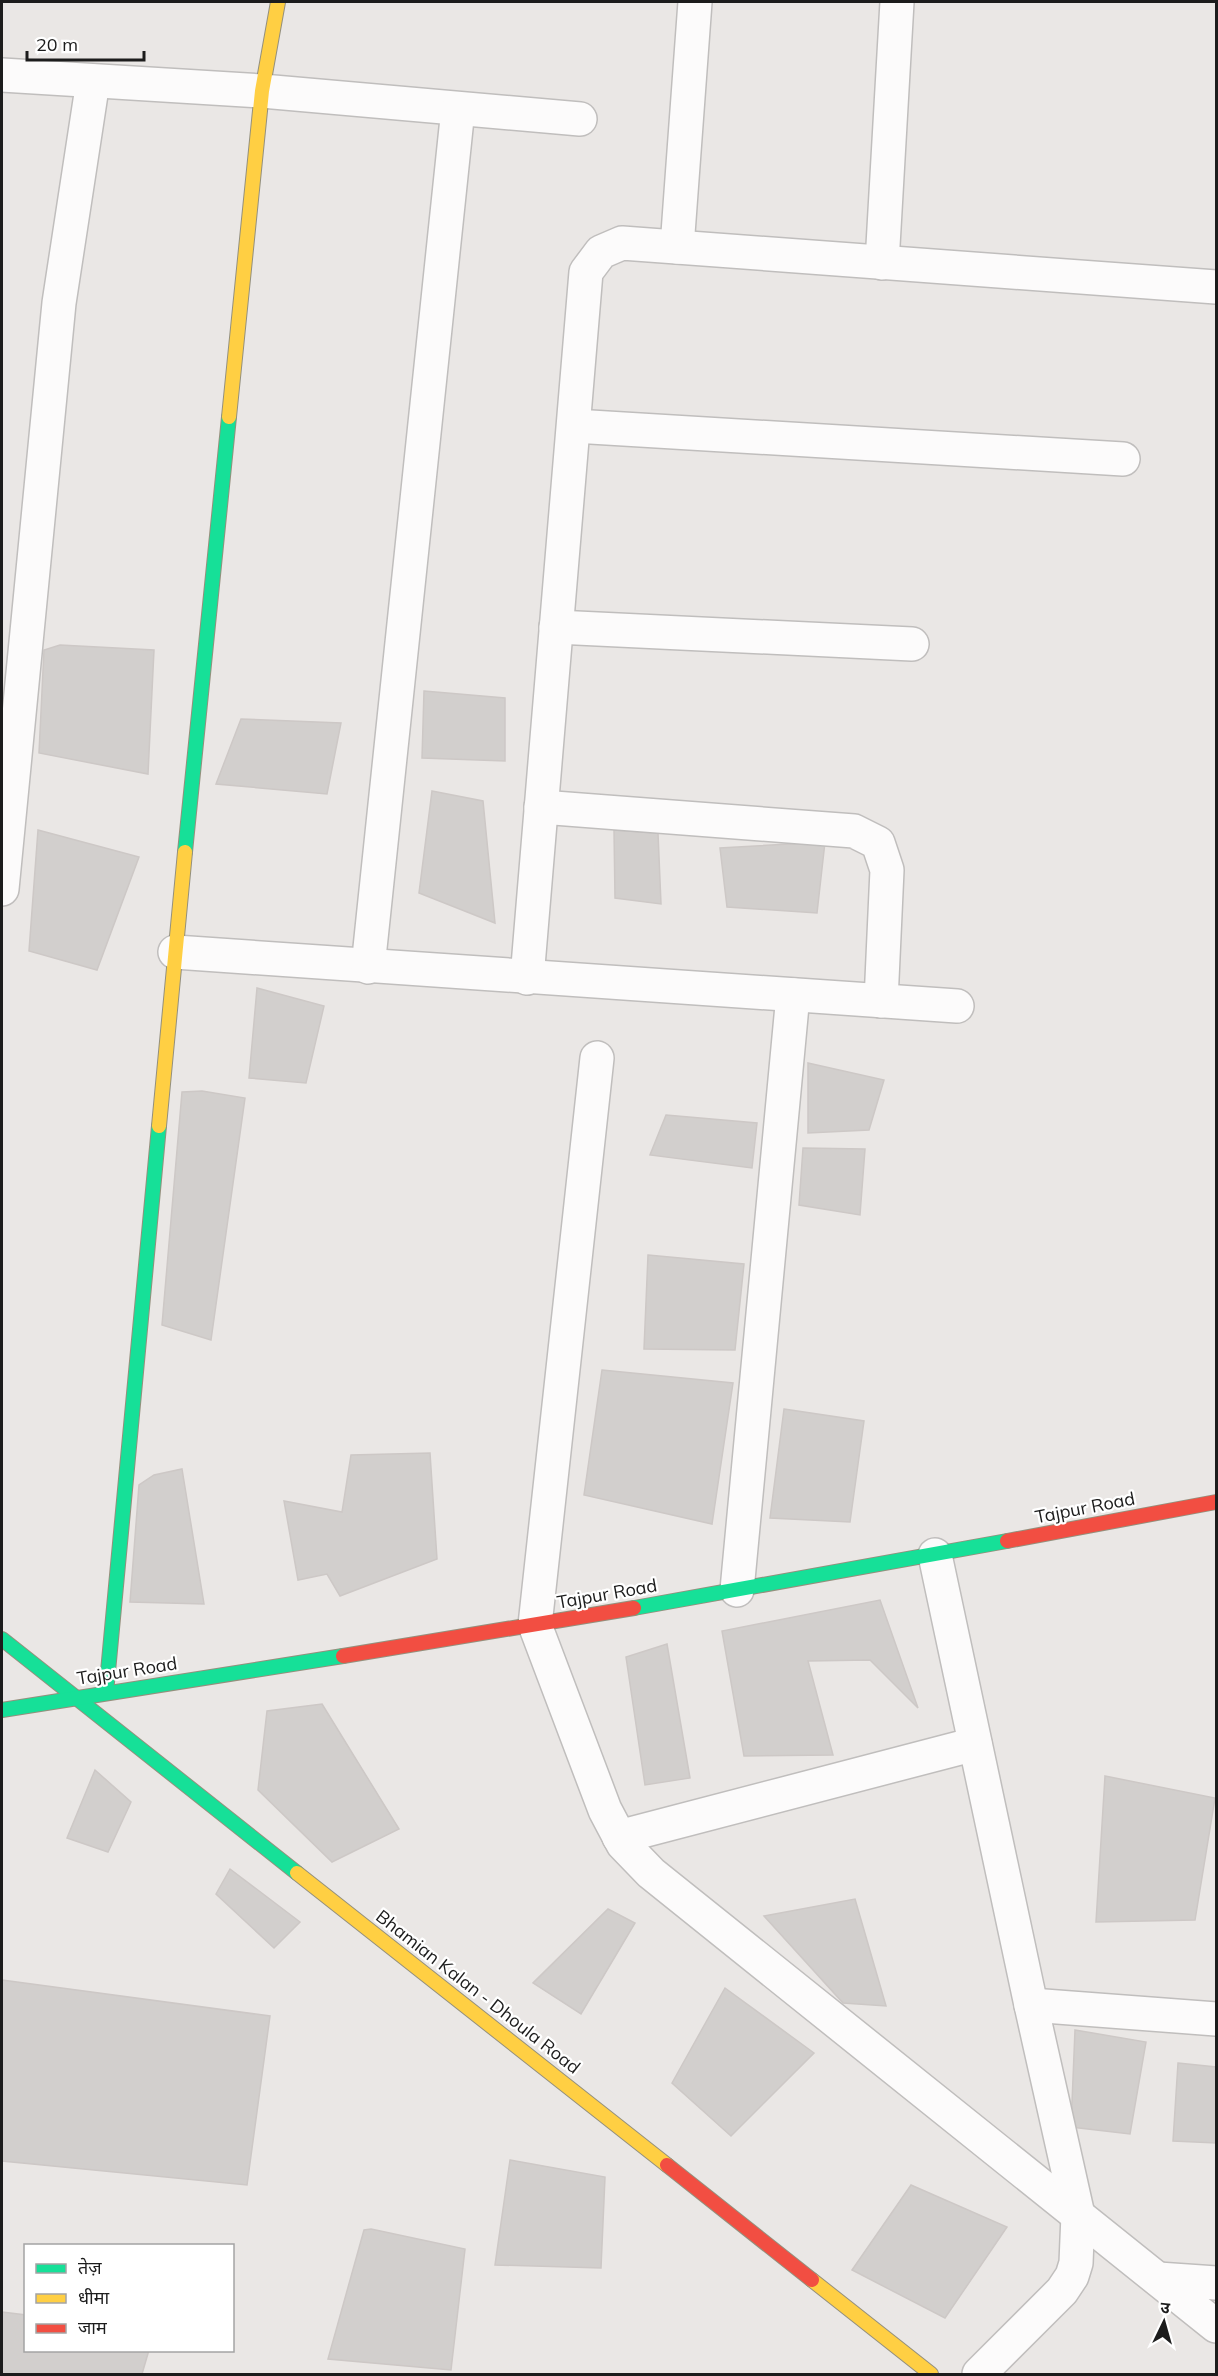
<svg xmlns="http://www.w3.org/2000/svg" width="1218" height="2376" viewBox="0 0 1218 2376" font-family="Mulish,'Noto Sans Devanagari',sans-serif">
<rect width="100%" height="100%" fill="#eae7e5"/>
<g fill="#d2cfcd" stroke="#cdc8c6" stroke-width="1.5">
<path d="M60,645L154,650L148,774L39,753L44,650Z"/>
<path d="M424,691L505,698V761L422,758Z"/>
<path d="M241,719L341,723L327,794L216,784Z"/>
<path d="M432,791L483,801L495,923L419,893Z"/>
<path d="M38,830L139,857L97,970L29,951Z"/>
<path d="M614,830L658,833L661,904L615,898Z"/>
<path d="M825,842L817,913L727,907L720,848Z"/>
<path d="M257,988L324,1006L306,1083L249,1078Z"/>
<path d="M808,1063L884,1080L869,1130L808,1133Z"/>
<path d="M202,1091L245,1098L211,1340L162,1325L182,1092Z"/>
<path d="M666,1115L757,1123L752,1168L650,1155Z"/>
<path d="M803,1148L865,1149L860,1215L799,1205Z"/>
<path d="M648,1255L744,1264L735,1350L644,1349Z"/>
<path d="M602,1370L733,1383L712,1524L584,1495Z"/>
<path d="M784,1409L864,1421L850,1522L770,1518Z"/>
<path d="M430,1453L437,1559L340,1596L327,1574L298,1580L284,1501L342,1512L351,1455Z"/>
<path d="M182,1469L204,1604L130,1602L139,1485L154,1475Z"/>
<path d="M880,1600L918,1708L870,1660L808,1661L833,1755L744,1756L722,1631Z"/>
<path d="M667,1644L690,1778L645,1785L626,1657Z"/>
<path d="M322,1704L399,1829L332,1862L258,1790L267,1711Z"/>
<path d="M95,1770L131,1802L108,1852L67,1838Z"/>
<path d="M1105,1776L1215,1798L1195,1920L1096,1922Z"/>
<path d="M230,1869L300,1922L274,1948L216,1894Z"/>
<path d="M855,1899L886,2006L843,2003L764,1916Z"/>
<path d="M608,1909L635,1923L581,2014L533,1983Z"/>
<path d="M2,1980L270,2016L247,2185L2,2161Z"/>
<path d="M725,1988L814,2053L731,2136L672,2083Z"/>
<path d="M1075,2030L1146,2042L1130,2134L1071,2127Z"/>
<path d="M1178,2063L1216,2067V2143L1173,2141Z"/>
<path d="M510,2160L605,2177L601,2268L495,2265Z"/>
<path d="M911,2185L1007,2227L945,2318L852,2270Z"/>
<path d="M371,2229L465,2249L451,2370L328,2359L364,2230Z"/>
<path d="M2,2312L26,2315V2350H149L142,2374H2Z"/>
</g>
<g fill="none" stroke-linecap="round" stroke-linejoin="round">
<g stroke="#c0bebd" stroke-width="36">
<g id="street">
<path d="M2,75L262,91L580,119"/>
<path d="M677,247L695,2"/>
<path d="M882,263L897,2"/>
<path d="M574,426L1123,459"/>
<path d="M556,627L912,644"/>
<path d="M541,807L854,831L878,843L887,870L881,1001"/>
<path d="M2,889L59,303L93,81"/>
<path d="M175,952L957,1006"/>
<path d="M368,967L458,109"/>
<path d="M527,978L586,272L601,252L622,243L1216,287"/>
<path d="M597,1058L535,1625L605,1810L623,1844L651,1873L1216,2326"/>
<path d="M935,1555L1031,2005L1078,2215L1076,2263L1072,2276L1062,2291L979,2374"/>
<path d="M737,1590L793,995"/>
<path d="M619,1837L975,1744"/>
<path d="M1031,2005L1216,2019"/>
<path d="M1158,2279L1216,2283"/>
</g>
</g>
<g stroke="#94907d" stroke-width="16">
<g id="fast">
<path d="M185,852L229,417"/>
<path d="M634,1608L1007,1541"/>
<path d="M2,1639L297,1873"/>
<path d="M106,1693L159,1126"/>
<path d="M2,1710L343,1656"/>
</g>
</g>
<g stroke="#94907d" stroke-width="16">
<g id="slow">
<path d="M229,417L262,91L278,2"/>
<path d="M159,1126L185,852"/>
<path d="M297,1873L667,2165"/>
<path d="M812,2280L931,2374"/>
</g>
</g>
<g stroke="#94907d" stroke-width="16">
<g id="jam">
<path d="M1007,1541L1216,1502"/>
<path d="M343,1656L634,1608"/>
<path d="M667,2165L812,2280"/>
</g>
</g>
<use href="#street" stroke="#fcfbfb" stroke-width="33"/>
<use href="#fast" stroke="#16e098" stroke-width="14"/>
<use href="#slow" stroke="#ffcf43" stroke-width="14"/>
<use href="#jam" stroke="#f24e42" stroke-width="14"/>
</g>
<g text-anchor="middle" stroke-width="4.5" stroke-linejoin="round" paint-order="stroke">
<g font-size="18" fill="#1c1c1c" stroke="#fff">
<text transform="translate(1085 1508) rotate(-11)" y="6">Tajpur Road</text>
<text transform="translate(607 1594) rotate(-10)" y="6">Tajpur Road</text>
<text transform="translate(127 1671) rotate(-9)" y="6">Tajpur Road</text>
<text transform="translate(478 1992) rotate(38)" y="6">Bhamian Kalan - Dhoula Road</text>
</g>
</g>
<rect width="1218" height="2376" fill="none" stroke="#1c1c1c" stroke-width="6"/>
<rect x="24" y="2244" width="210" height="108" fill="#ffffff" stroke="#a4a4a4" stroke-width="1.5"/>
<rect x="36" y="2264" width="30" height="9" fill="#16e098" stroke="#a4a4a4" stroke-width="1.5"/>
<text x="78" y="2274" font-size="18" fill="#1c1c1c">तेज़</text>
<rect x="36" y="2294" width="30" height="9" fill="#ffcf43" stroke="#a4a4a4" stroke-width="1.5"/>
<text x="78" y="2304" font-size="18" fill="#1c1c1c">धीमा</text>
<rect x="36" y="2324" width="30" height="9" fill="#f24e42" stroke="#a4a4a4" stroke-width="1.5"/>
<text x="78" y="2334" font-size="18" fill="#1c1c1c">जाम</text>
<g transform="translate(1164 2322) rotate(5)" stroke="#ffffff" stroke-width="4.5" paint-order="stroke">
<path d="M0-4.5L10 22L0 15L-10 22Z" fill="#1c1c1c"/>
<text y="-9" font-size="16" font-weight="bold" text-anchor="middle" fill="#1c1c1c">उ</text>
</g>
<path d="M27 51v9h117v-9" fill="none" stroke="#1c1c1c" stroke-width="3"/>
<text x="36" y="51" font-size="18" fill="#1c1c1c" stroke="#ffffff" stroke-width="4.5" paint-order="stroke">20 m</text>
</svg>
